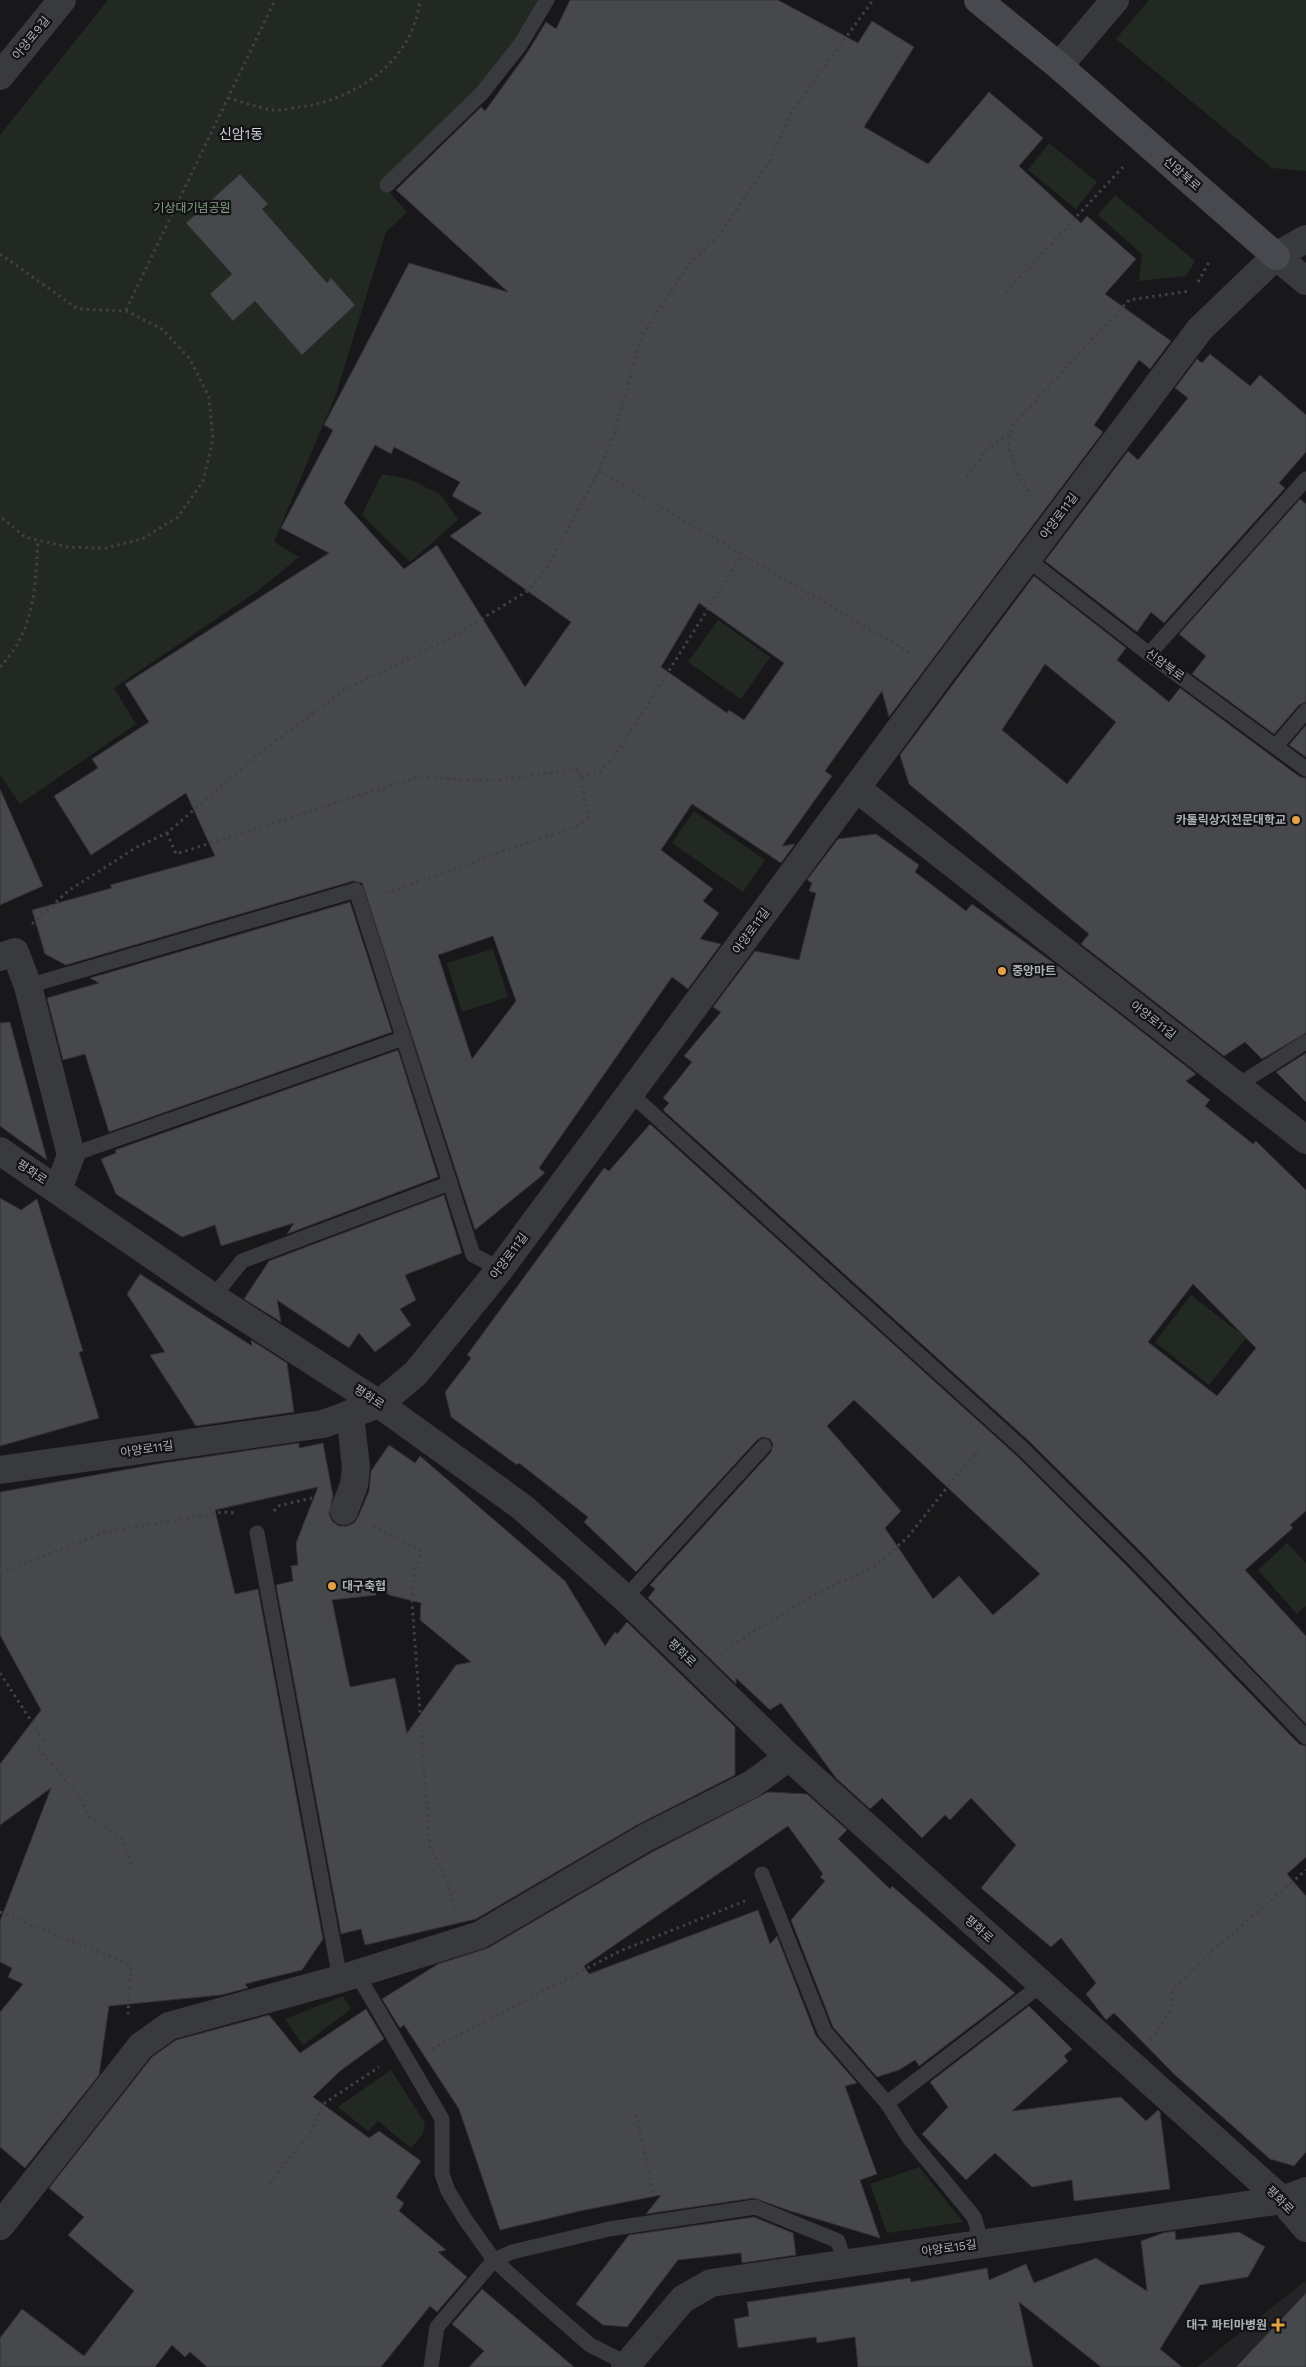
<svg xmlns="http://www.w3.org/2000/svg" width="1306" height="2367" viewBox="0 0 1306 2367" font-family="'Work Sans','Noto Sans KR',sans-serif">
<rect width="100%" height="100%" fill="#18181a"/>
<path fill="#242426" d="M1304,2282L1306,2283V2367H1197Z"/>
<g fill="#222922">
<path d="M108,0H540L517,44L479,93L383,185L407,212L386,232L336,394L274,542L299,557L259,590L114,688L136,724L20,804L0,775V135Z"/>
<path d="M1149,0H1306V171L1272,168L1116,39Z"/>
<path d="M1049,143L1097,182L1076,209L1028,170Z"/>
<path d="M1115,195L1195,261L1186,276L1139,281L1142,254L1098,215Z"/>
<path d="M382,474L409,479L441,495L458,520L410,562L362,515Z"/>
<path d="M718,620L770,657L741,699L688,662Z"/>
<path d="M694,811L765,860L743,892L672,843Z"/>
<path d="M493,949L508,997L462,1012L447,963Z"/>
<path d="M1191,1295L1246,1338L1209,1385L1155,1342Z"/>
<path d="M1287,1543L1306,1563V1606L1297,1614L1258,1570Z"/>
<path d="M343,1996L351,2009L303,2045L285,2019Z"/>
<path d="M391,2070L425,2123L423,2134L411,2148L378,2121L368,2131L338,2107Z"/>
<path d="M919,2167L963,2222L887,2233L870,2184Z"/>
</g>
<g fill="#47484c" stroke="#323235" fill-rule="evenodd">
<path d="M570,0H778L858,43L872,21L914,47L864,127L928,164L989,92L1043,138L1019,166L1081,223L1087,216L1136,259L1105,294L1171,341L1150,369L1139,360L1094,425L1103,432L889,717L882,691L825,771L832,776L782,846L795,844L781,863L692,804L661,850L713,889L703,901L719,913L700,939L721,944L688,989L672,977L539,1168L545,1173L475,1230L362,883L353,881L66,965L45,954L32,910L112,888L110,885L215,856L186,793L91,855L54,796L98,768L92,759L149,722L125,684L329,553L281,528L333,430L324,425L409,263L508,292L396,190L481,107L485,111L527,53L546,22L556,29ZM375,445L391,454L394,447L460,482L452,496L482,513L450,536L571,622L525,687L437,545L404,569L344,503ZM699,603L784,663L744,720L729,710L727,713L661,667ZM493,936L516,1001L472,1059L438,955Z"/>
<path d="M240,174L268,204L262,209L327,283L331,278L355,305L302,355L255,301L233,321L210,294L232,274L186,223Z"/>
<path d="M1210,354L1250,386L1260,375L1306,415V452L1279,483L1285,488L1164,623L1151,612L1137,632L1045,561L1128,451L1138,460L1188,398L1175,388L1197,359L1202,363Z"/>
<path d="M1300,499L1306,504V702L1299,705L1274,734L1192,674L1206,656L1179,634Z"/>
<path d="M1034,576L1126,648L1117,660L1169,702L1180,688L1300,777L1306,778V1033L1262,1059L1245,1042L1224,1056L1081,944L1089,934L909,784L900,755ZM1045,664L1116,722L1067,784L1002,730Z"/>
<path d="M1306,725V757L1289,745Z"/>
<path d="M0,789L43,886L0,905Z"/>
<path d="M876,834L919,865L915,872L966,911L972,904L1062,969L1196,1074L1186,1081L1210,1100L1205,1106L1253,1144L1256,1141L1306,1190V1511L1290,1525L1293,1528L1245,1570L1306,1636V1724L1141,1552L1030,1442L663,1110L669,1103L663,1098L692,1062L684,1056L721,1012L713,1007L755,951L799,960L816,893L809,891L812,883L807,880L838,839ZM1193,1284L1256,1348L1217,1396L1148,1342Z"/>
<path d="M350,902L392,1032L109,1132L85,1054L63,1060L47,998L99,983L90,978Z"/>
<path d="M10,1022L47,1160L0,1126V1023Z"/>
<path d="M398,1050L438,1177L287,1234L294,1223L221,1246L215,1225L182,1237L116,1194L101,1159L116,1153L115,1150Z"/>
<path d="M1306,1053V1102L1276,1072Z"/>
<path d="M650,1124L1017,1456L1127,1566L1299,1744L1306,1746V1857L1287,1874L1306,1896V2152L1294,2166L1270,2159L1176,2076L1114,2013L1106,2020L1086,1994L1096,1983L1061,1938L1051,1947L981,1888L1016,1845L971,1798L950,1820L945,1815L922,1838L882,1798L870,1809L836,1778L781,1703L770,1710L736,1678V1684L648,1598L655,1589L650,1585L771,1452L773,1444L770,1439L762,1437L757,1440L636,1572L584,1522L588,1517L519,1463L517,1465L451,1417L445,1392L471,1358L467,1355L604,1168L609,1171ZM854,1400L1040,1574L993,1615L959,1576L933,1599L885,1528L901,1511L827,1426Z"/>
<path d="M444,1195L462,1253L405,1275L416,1300L400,1309L411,1325L375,1352L359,1333L349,1348L277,1300L281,1322L244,1299L269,1261Z"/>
<path d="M0,1198L21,1210L37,1199L83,1351L79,1352L99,1418L0,1446Z"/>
<path d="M140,1274L252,1346L251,1340L287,1363L294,1412L196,1426L150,1355L165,1352L127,1294Z"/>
<path d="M299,1443V1448L323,1443L333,1496L329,1514L332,1521L339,1526H347L354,1523L358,1517L369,1491L371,1471L389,1445L415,1463L420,1456L565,1581L605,1646L615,1632L617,1634L627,1622L735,1727V1775L637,1825L476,1919L365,1945L361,1929L341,1934L276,1585L293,1581L291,1566L298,1565L296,1543L318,1487L215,1510L235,1594L258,1589L323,1939L302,1970L245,1984L248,1988L221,1995L109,2006L99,2075L25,2168L0,2147V2012L23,1984L8,1977L12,1968L0,1962V1921L51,1788L0,1825V1764L41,1710L0,1635V1492L163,1463ZM374,1582L389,1595L421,1603L420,1620L471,1662L456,1665L407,1733L395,1678L350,1687L332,1600L376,1595Z"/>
<path d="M768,1792L807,1794L847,1830L838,1839L890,1889L892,1886L1015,1993L919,2066L915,2060L899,2070L877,2077L833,2027L791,1920L825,1881L820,1877L823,1874L788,1826L584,1966L589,1974L758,1910L770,1944L777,1936L816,2036L857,2083L845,2086L877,2174L860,2180L880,2238L790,2211L754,2198L646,2214L661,2195L580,2211L500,2230L459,2109L404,2025L400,2028L382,1999L438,1964L488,1948L652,1852Z"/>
<path d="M1029,2006L1072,2049L1064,2056L1068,2061L1012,2111L1121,2097L1146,2121L1158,2110L1160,2112L1170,2189L1074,2201L1072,2180L1032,2187L995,2153L966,2180L922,2134L948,2107L930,2082Z"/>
<path d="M366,2009L384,2039L340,2071L313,2097L369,2138L379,2131L421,2161L396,2197L404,2203L399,2211L446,2250L438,2252L467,2277L437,2312L430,2306L381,2367H207L190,2352L185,2357L172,2345L155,2367H0V2338L22,2309L84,2356L134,2291L68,2235L84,2217L49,2188L152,2057L176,2040L269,2015L300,2053Z"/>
<path d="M754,2217L793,2233L796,2255L742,2263L741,2253L678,2260L627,2327L603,2325L576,2304L629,2235Z"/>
<path d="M1175,2231L1176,2240L1239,2232L1265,2247L1248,2277L1200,2285L1160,2349L1182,2367H1101L1019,2302L1033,2367H858L855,2337L817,2343L816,2337L738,2348L734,2319L749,2316L747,2302L910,2278L911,2282L987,2268L989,2280L1026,2264L1034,2283L1096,2258L1147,2291L1141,2241L1163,2233Z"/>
<path d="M482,2289L574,2367H469L484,2351L452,2324Z"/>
<path d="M1306,2293V2367H1236L1274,2327Z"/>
</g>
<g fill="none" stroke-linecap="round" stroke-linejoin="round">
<g stroke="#3f4145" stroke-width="3" stroke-dasharray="2.5 4" stroke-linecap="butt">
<path d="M228,98C243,102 258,108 273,110C281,111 292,108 300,107C357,99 413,61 420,0"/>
<path d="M0,254L78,309L126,311L162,329L190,359L209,397L213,440L203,481L178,517L142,539L106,548L67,547L25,537L0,516"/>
<path d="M1198,282L1209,262"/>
<path d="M1006,292L1123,167"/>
<path d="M126,310L275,0"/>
<path d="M599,471L914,655"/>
<path d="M967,477L987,449L1011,433"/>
<path d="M1033,497L1019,478L1008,445L1013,425L1129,300L1190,291"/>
<path d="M0,667C35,630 35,589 38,540"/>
<path d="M581,778L600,772L615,756L742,555"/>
<path d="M167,833L176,854L418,777L491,781L579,769L588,817L579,825L385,893"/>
<path d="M32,924L68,891L137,847L167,833L260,753L342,691L449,639L529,590L547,567L599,471L614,434L642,335L688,266L720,234L770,160L792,112L873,0"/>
<path d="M274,1511L278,1506L312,1498"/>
<path d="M373,1526L421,1551L414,1575L412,1602L430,1849L444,1872L455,1908"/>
<path d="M0,1573L105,1532L223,1512L237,1513"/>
<path d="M726,1649L808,1598L875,1566L907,1538L960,1471L982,1447"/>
<path d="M0,1673L43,1739L37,1747L79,1796L89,1816L123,1839L132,1866"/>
<path d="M0,1912L131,1965L128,2014"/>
<path d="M1150,2039L1158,2030L1170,2010L1173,1990L1211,1952L1306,1870"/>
<path d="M432,2049L620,1951L745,1901"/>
<path d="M636,2114L653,2194"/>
<path d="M270,2184L313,2128L323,2104L379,2067"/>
</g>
<g stroke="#393a3e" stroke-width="15">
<path d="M387,185L482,93L520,45L547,0"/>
<path d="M1027,559L1149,654L1306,769"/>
<path d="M1149,654L1306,479"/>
<path d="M1276,746L1306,711"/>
<path d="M28,986L356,890L473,1255L500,1269"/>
<path d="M1238,1085L1306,1042"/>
<path d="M631,1094L1023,1449L1134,1559L1306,1737"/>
<path d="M71,1155L404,1038"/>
<path d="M213,1297L242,1261L450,1183"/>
<path d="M257,1533L340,1979"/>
<path d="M625,1598L764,1446"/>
<path d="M762,1874L825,2032L887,2103L1041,1985"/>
<path d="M357,1974L442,2119V2174L448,2191L465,2219L494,2260L543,2304L590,2345L628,2364"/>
<path d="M887,2103L909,2138L974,2217L982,2243"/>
<path d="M431,2367L437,2327L494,2260L512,2252L609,2229L755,2207L838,2241L845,2264"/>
</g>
<g stroke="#393a3e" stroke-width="28">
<path d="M1059,66L1115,0"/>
<path d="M0,76L62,0"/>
<path d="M856,788L1306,1140"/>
<path d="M0,957L15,952L28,986L71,1155L58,1190"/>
<path d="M0,1151L213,1297L379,1404L522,1507L625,1598L789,1757L1282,2200L1306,2228"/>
<path d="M0,1470L323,1424L379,1404L416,1373L500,1269L942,672L1200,329L1276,256L1306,239"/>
<path d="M344,1511L354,1485L356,1467L350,1414"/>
<path d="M0,2226L141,2046L169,2026L340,1979L480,1935L645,1838L752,1784L789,1757"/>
<path d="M625,2367L683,2299L711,2283L1282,2200L1306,2191"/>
</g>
<path stroke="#393a3e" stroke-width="28" d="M1276,256L1306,281"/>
<path stroke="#47494e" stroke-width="28" d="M978,0L1059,66L1276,256"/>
</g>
<g fill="#e4a145" stroke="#131315" stroke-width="2">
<circle cx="1296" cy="820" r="5"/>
<circle cx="1002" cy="971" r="5"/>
<circle cx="332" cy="1586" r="5"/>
<path d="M1275.5 2317.5h5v5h5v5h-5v5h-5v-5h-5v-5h5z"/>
</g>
<g text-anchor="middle" stroke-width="4.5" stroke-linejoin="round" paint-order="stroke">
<g font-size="12" fill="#abb0b8" stroke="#131315">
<text transform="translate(31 38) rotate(-51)" y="4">아양로9길</text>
<text transform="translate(1182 174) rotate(41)" y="4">신암북로</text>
<text transform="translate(1059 516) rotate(-53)" y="4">아양로11길</text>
<text transform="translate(1165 665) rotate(36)" y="4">신암북로</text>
<text transform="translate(751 931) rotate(-54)" y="4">아양로11길</text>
<text transform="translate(1153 1020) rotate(38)" y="4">아양로11길</text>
<text transform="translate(32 1172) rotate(34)" y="4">평화로</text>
<text transform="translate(509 1256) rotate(-53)" y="4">아양로11길</text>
<text transform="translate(369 1397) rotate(33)" y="4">평화로</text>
<text transform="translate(147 1449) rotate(-8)" y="4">아양로11길</text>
<text transform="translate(682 1653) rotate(44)" y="4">평화로</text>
<text transform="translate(979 1929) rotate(42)" y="4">평화로</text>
<text transform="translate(1280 2200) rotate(45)" y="4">평화로</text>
<text transform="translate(949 2248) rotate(-8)" y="4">아양로15길</text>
</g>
<g font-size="12" fill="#84a284" stroke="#131315">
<text x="192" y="212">기상대기념공원</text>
</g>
<g font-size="12" font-weight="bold" fill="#abb0b8" stroke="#131315" text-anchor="end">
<text x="1286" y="824">카톨릭상지전문대학교</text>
<text x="1012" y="975" text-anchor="start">중앙마트</text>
<text x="342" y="1590" text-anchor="start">대구축협</text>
<text x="1267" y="2329">대구 파티마병원</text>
</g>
<g font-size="14" fill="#cccfd5" stroke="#131315">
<text x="241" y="139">신암1동</text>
</g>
</g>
</svg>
